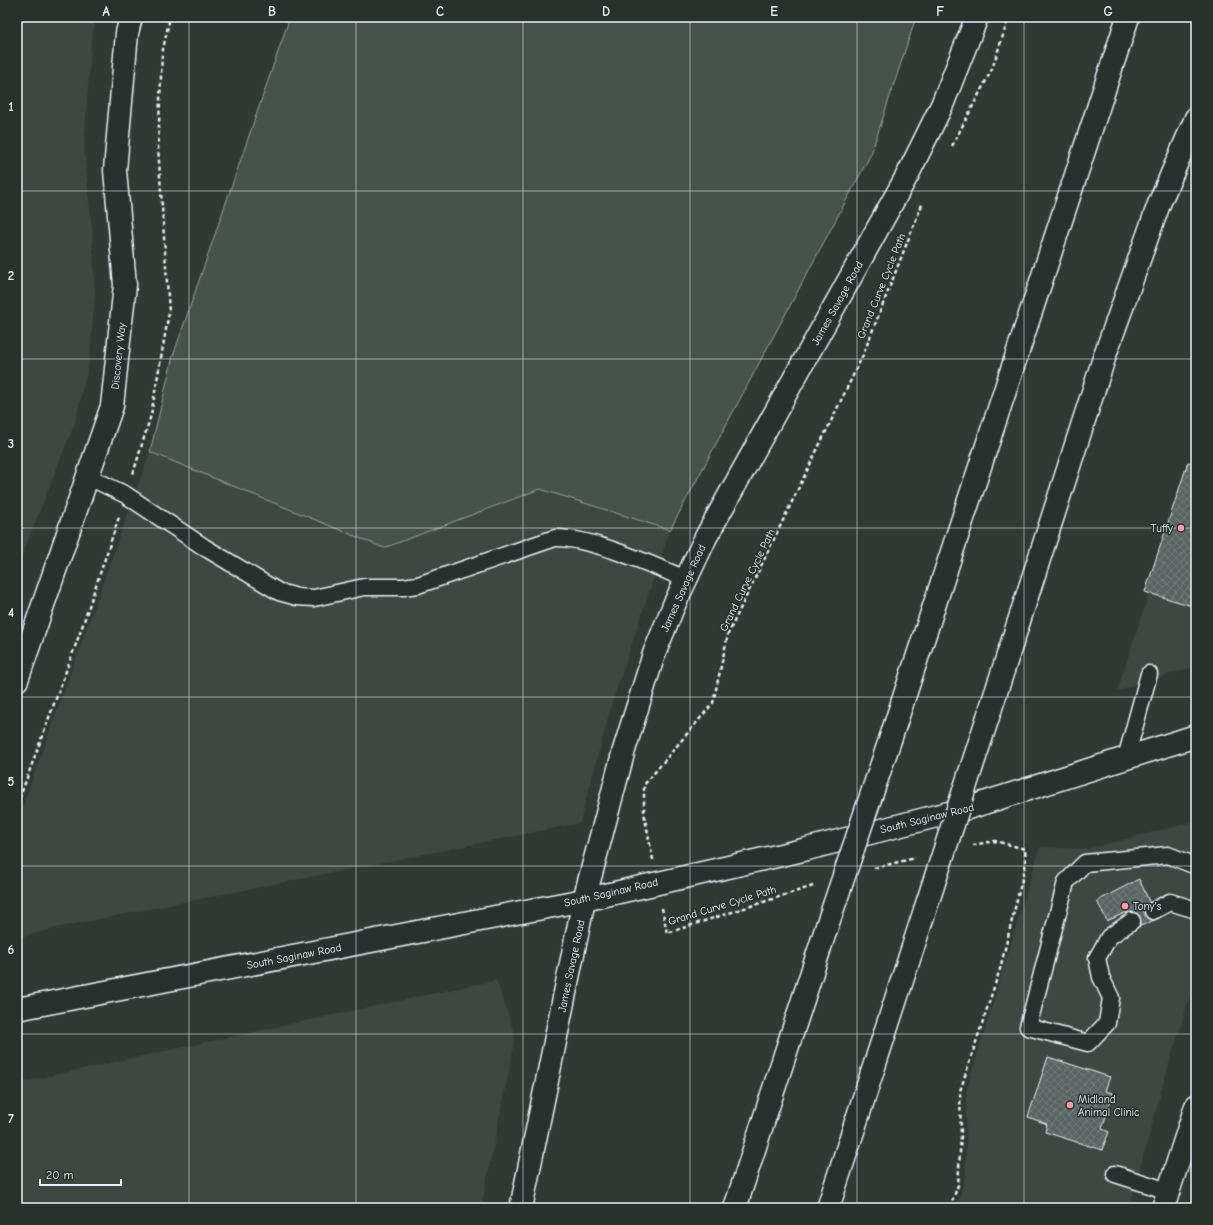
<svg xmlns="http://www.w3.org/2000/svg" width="1213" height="1225" viewBox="0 0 1213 1225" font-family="'Comic Neue',sans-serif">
<defs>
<pattern id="building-cross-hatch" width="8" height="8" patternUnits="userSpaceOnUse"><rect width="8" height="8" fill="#596563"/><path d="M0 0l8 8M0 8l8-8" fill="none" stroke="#717c7a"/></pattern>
</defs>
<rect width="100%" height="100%" fill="#2e3b35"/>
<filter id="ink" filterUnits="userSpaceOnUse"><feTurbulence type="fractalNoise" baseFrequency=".025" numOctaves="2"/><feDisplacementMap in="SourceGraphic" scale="8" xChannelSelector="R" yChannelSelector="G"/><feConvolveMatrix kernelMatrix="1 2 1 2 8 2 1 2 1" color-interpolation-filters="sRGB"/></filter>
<g filter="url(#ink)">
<g fill="#3b4843">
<path d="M17,17H96L91,43L84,148L92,230L95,291L90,358L75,423L17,568Z"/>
<path d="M1196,451V666L1117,691Z"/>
<path d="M150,452L384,548L540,489L670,530L612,703L580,823L60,927L17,938V822Z"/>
<path d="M1196,821V977L1170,1060L1129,1208H956L966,1175V1092L1040,847L1088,849Z"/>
<path d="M496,980L514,1031L515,1041L481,1208H17V1083Z"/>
</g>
<path fill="#45524e" stroke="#96a2a3" d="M290,17H916L871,154L670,530L540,489L384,548L150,452L173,356Z"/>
<g fill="url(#building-cross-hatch)" stroke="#e8f1f8">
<path d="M1188,462L1196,464V607L1145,592Z"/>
<path d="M1139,879L1157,919L1136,928L1127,912L1107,921L1097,901Z"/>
<path d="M1048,1057L1110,1077L1105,1091L1113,1093L1102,1129L1109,1132L1102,1150L1045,1132L1047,1124L1028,1117Z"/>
</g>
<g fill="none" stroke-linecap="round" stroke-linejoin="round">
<g stroke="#e8f1f8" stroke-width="19">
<g id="lane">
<path d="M87,476L126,495L204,547L279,592L297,597L314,598L364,587H403L418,585L555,538C590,537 652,565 686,579"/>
<path d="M1126,758L1149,674"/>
<path d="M1153,911L1170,902L1196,910"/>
<path d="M1132,921L1109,937L1097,958L1101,977L1111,998L1107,1023L1088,1043L1028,1027L1066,882L1085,863L1168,855L1196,866"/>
<path d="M1115,1174L1168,1191"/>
</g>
</g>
<g stroke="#e8f1f8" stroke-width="25">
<g id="secondary">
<path d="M17,680L112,406L125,285L115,170L127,33L131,17"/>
<path d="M17,1009L584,900L803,850L968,808L1196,736"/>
<path d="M521,1208L584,900L624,750L654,654L674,605L706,537L908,174L942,105L977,17"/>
<path d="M1163,1208L1196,1106"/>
</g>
</g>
<g stroke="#e8f1f8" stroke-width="25">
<g id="highway">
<path d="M988,717L1106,352L1159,204L1196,118"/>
<path d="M891,737L1128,17"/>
<path d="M735,1208L827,926"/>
<path d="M828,1208L925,910"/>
</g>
</g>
<g stroke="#e8f1f8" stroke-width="2.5" stroke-dasharray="4 3" stroke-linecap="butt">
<path d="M952,146L992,69L1009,17"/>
<path d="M133,474L151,415L169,312L158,146L162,54L170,17"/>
<path d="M17,805L80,633L119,517"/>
<path d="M653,860L644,813V785L713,703L728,634L863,355L923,202"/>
<path d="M874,868L915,858"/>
<path d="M662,908L667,933L813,886"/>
<path d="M950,1208L958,1185L961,1136L960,1091L1000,969L1026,863L1025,849L995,841L973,845"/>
</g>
<use href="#lane" stroke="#26332d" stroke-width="16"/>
<use href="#secondary" stroke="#26332d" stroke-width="22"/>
<use href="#highway" stroke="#26332d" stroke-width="22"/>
<g stroke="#e8f1f8" stroke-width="25" stroke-linecap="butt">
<g id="highway-bridge">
<path d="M925,910L988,717"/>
<path d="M827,926L891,737"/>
</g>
</g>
<use href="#highway-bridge" stroke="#26332d" stroke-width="22"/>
</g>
</g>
<path fill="none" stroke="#e8f1f8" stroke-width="1" stroke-opacity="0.55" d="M189,17V1208M356,17V1208M523,17V1208M690,17V1208M857,17V1208M1024,17V1208M17,191H1196M17,359H1196M17,528H1196M17,697H1196M17,866H1196M17,1034H1196"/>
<g fill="#ff9aa2" stroke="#26332d" stroke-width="1.5">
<circle cx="1181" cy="528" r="4"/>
<circle cx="1125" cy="906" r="4"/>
<circle cx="1070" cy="1105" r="4"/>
</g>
<g text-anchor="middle" stroke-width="3" stroke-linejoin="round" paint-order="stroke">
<g font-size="11" fill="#e8f1f8" stroke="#26332d">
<text transform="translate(881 286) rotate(-68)" y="4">Grand Curve Cycle Path</text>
<text transform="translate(837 303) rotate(-61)" y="4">James Savage Road</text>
<text transform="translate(118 356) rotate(-84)" y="4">Discovery Way</text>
<text transform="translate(747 580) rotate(-64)" y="4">Grand Curve Cycle Path</text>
<text transform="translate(683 588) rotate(-66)" y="4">James Savage Road</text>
<text transform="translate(927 818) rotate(-14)" y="4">South Saginaw Road</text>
<text transform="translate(611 892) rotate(-13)" y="4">South Saginaw Road</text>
<text transform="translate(722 905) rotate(-17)" y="4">Grand Curve Cycle Path</text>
<text transform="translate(294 956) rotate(-11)" y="4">South Saginaw Road</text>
<text transform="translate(571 966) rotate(-78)" y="4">James Savage Road</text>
</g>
<g font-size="11" fill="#e8f1f8" stroke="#26332d" text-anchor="start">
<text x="1173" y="532" text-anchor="end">Tuffy</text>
<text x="1133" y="910">Tony's</text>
<text x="1078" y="1103">Midland<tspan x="1078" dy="13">Animal Clinic</tspan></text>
</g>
</g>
<rect width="1213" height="1225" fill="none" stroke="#26332d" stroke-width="44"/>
<path d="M40 1179v6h81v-6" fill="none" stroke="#e8f1f8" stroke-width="2"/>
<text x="46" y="1179" font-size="12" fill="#e8f1f8" stroke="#26332d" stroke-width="3" paint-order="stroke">20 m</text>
<rect x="22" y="22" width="1169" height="1181" fill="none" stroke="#e8f1f8" stroke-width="1.5"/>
<g font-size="13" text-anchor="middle" font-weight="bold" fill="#e8f1f8">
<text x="106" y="16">A</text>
<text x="272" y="16">B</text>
<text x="440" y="16">C</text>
<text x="606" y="16">D</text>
<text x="774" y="16">E</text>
<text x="940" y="16">F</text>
<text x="1108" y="16">G</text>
<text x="11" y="111">1</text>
<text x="11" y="280">2</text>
<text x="11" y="448">3</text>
<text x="11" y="617">4</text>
<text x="11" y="786">5</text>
<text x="11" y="954">6</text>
<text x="11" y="1123">7</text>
</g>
</svg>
